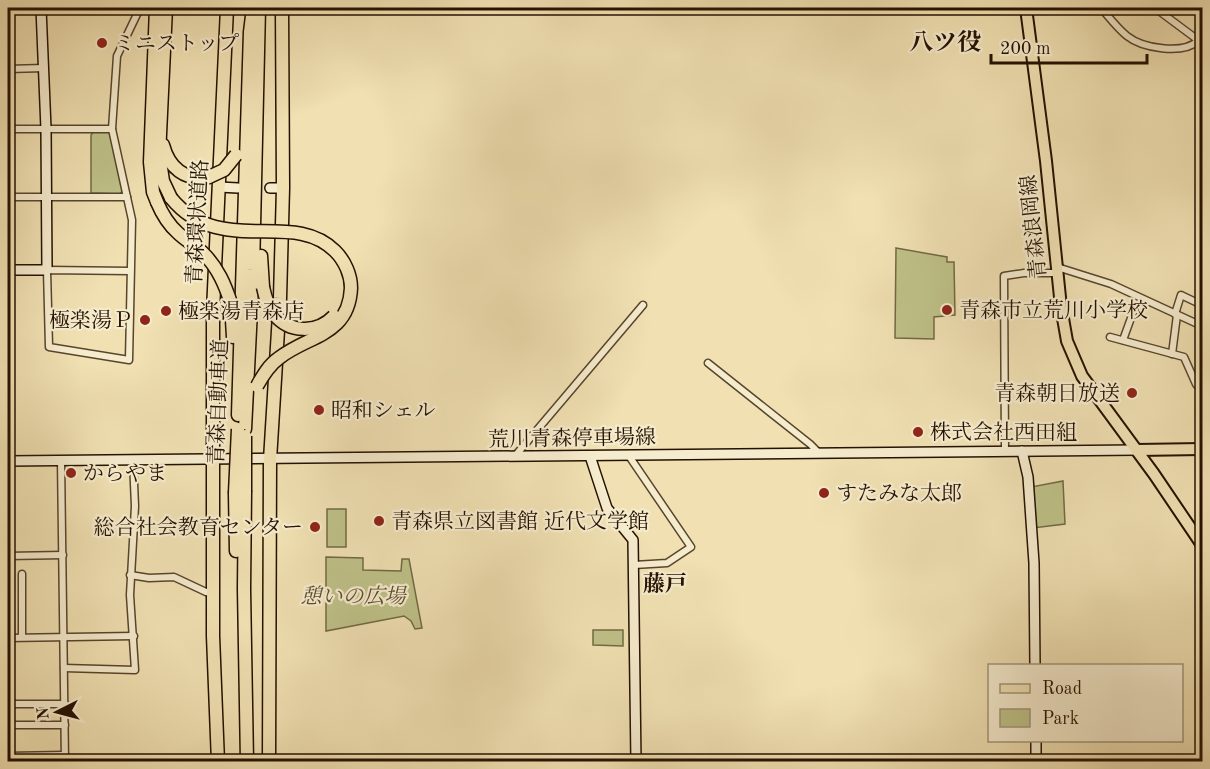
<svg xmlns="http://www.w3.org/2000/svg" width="1210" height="769" viewBox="0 0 1210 769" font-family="'Old Standard TT','Noto Serif JP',serif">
<rect width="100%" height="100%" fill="#f0e0b2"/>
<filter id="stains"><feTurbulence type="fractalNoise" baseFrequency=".00333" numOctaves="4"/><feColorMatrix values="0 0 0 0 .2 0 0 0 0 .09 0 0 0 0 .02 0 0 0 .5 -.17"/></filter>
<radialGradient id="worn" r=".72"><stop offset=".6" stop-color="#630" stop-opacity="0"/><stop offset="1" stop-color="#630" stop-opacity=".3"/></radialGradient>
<g fill="#bec188" stroke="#716944" stroke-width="1.5">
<path d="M94,131H108L111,133L123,190L120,194L91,193V135Z"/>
<path d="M896,248L947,257V262H954L955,315L934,317V339L895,338Z"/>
<path d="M1063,481L1065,524L1033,528L1031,487Z"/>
<rect x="327" y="509" width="19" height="38"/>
<path d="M326,557L363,558V570L401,571L402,559H409L422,628L415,629L411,621L404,616L326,631Z"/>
<path d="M593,630H623V646L593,645Z"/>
</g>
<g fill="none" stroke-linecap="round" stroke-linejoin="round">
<g stroke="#57452c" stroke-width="9">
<g id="street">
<path d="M1101,8C1109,17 1117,28 1127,36C1142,48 1182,55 1198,41"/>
<path d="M1155,8L1202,43"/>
<path d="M8,69L44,68"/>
<path d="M8,129H112"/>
<path d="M8,197H127"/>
<path d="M1057,267L1111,284L1202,326"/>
<path d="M130,271L47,270L49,347L129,360L132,220L112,129L117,56L140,8"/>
<path d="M1175,314L1181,295L1202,305"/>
<path d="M1110,337L1184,357L1196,384L1202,391"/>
<path d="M1123,340L1135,307"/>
<path d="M1172,354L1177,315"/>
<path d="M708,363L810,444L819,453"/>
<path d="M1005,451L1004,276L1024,273H1057"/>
<path d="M515,456L643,305"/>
<path d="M629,456L691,547L667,563L634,565"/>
<path d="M61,460L65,762"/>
<path d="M8,556L63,555"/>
<path d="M22,574V637"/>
<path d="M130,575L149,578L174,577L206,592L212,593"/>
<path d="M8,638L134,636"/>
<path d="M64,668L135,670L130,595L135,506L133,461"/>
<path d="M8,704H65"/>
<path d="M8,716V725H65"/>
<path d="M8,756L65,755"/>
</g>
</g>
<g stroke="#241100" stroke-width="12">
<g id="secondary">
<path d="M219,187L238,188"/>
<path d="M270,188H283"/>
<path d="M8,270H47L46,129L41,8"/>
<path d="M1022,451L1028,477L1034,563L1035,666"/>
<path d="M590,456L607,508L633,540L636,762"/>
<path d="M8,461L1137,450"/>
<path d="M1036,740V762"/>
</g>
</g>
<g stroke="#241100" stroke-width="14">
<g id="primary">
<path d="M1026,8L1046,161L1061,307L1067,341L1082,376L1154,474L1202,545"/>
<path d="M1137,450L1202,449"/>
</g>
</g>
<g stroke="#241100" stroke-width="15">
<g id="highway">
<path d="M156,8L150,162L153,192L157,202"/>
<path d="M166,8L159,155L163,181L171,198"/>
<path d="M163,145C169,168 185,181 209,177"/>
<path d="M261,256L263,287"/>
<path d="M231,303L233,337"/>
<path d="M238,415L250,32L253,8"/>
<path d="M245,429L253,270L259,8"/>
<path d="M245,492L244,589L247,762"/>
<path d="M235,493L236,551"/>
<path d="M218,762L213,636V311L227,8"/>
<path d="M269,762L270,460L280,298L283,188L282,8"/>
</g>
</g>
<use href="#street" stroke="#f5ebcd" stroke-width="6"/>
<use href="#secondary" stroke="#f5ebcd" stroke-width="9"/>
<use href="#primary" stroke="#f0e0b2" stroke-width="10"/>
<use href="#highway" stroke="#f0e0b2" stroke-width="12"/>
<g stroke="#241100" stroke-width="15" stroke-linecap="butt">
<g id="highway-bridge">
<path d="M209,177L224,170L236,155"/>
<path d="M171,198C221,259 292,208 335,251C345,261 351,275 351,288C349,336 308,335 279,358C269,365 263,375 257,386"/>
<path d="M157,202C162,214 169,225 178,233C186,241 197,246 204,254C218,268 225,285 231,303"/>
<path d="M263,287C265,296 267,306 274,314C289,333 317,334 334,316"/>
<path d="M245,492V436"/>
<path d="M235,493L238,429"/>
</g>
</g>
<use href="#highway-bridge" stroke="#f0e0b2" stroke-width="12"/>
</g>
<g fill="#8f2418" stroke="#f5ebcd" stroke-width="2">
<circle cx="102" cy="43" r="6"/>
<circle cx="947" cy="310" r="6"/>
<circle cx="166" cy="311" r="6"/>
<circle cx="145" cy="320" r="6"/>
<circle cx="1132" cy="393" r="6"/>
<circle cx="319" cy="410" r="6"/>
<circle cx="918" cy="432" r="6"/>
<circle cx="71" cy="473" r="6"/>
<circle cx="824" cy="493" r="6"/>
<circle cx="379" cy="521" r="6"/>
<circle cx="315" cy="527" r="6"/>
</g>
<g text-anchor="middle" stroke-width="4.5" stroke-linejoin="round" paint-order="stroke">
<g font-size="21" fill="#241100" stroke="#f5ebcd" text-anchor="start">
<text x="114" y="50">ミニストップ</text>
<text x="959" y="317">青森市立荒川小学校</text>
<text x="178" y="318">極楽湯青森店</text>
<text x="133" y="327" text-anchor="end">極楽湯Ｐ</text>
<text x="1120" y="400" text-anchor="end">青森朝日放送</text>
<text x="331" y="417">昭和シェル</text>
<text x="930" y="439">株式会社西田組</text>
<text x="83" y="480">からやま</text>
<text x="836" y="500">すたみな太郎</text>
<text x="391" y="528">青森県立図書館 近代文学館</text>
<text x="303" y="534" text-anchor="end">総合社会教育センター</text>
</g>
<g font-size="21" fill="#241100" stroke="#f5ebcd">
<text transform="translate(197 222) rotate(-87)" y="7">青森環状道路</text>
<text transform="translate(1033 227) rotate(-96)" y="7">青森浪岡線</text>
<text transform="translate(218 402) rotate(-88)" y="7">青森自動車道</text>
<text transform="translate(572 438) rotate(-1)" y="7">荒川青森停車場線</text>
</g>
<g font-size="21" font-style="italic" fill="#5a4f30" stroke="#f5ebcd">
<text x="353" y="603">憩いの広場</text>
</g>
<g font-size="22" font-weight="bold" fill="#241100" stroke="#f5ebcd">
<text x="665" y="591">藤戸</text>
</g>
<g font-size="24" font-weight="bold" fill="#241100" stroke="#f5ebcd">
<text x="945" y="50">八ツ役</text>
</g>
</g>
<rect width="1210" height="769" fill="none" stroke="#f0e0b2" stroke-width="30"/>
<rect x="9" y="9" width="1192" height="751" fill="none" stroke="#241100" stroke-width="3"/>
<rect x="15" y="15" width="1180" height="739" fill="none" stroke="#241100" stroke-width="1.5"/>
<rect x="988" y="664" width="195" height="78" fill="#f5ebcd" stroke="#a1947b" stroke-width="1.5"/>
<rect x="1000" y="684" width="30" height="9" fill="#f0e0b2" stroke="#a1947b" stroke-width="1.5"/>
<text x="1042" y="694" font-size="18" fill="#241100">Road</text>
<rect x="1000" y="709" width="30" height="18" fill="#bec188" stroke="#a1947b" stroke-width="1.5"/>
<text x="1042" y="724" font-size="18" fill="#241100">Park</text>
<g transform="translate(57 712) rotate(264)" stroke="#f5ebcd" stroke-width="4.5" paint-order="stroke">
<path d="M0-4.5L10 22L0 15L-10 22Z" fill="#241100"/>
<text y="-9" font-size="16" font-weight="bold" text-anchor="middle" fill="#241100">N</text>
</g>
<path d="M991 54v9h156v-9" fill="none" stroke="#241100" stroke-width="3"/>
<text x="1000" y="54" font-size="18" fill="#241100" stroke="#f5ebcd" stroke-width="4.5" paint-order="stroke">200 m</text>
<rect width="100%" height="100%" filter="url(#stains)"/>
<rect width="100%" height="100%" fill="url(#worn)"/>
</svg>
